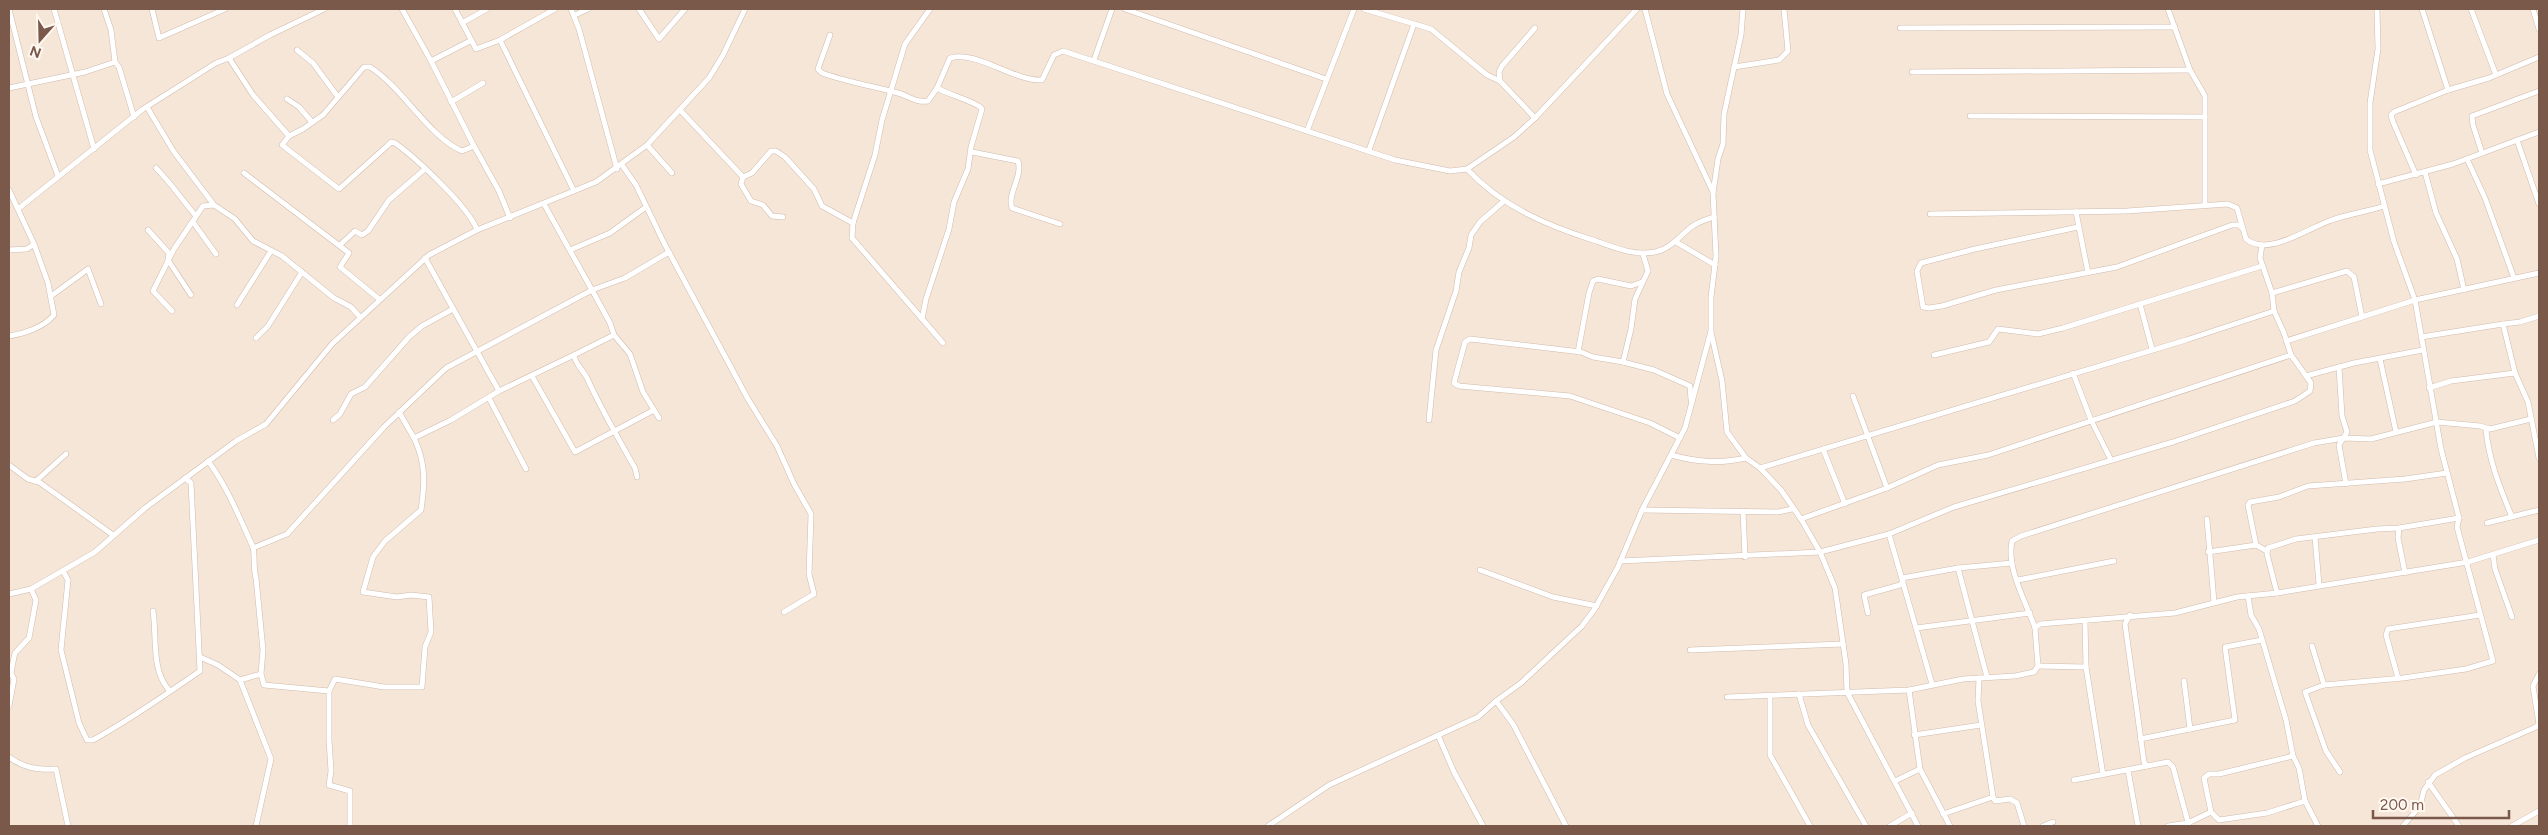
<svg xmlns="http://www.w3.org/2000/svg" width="2548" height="835" viewBox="0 0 2548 835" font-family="Figtree,sans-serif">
<rect width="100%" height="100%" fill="#fdf4e9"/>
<rect fill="#f5e6d7" x="9" y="9" width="2530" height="817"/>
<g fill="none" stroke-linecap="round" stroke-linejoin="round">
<g stroke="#d1bbad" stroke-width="6">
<g id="minor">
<path d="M9,9L36,117L58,176"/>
<path d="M54,9L94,149"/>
<path d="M104,9L111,30L115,62"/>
<path d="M152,9L159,38L225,9"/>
<path d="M402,9L431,61L470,41"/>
<path d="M455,9L476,49L500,40"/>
<path d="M555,9L500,40L574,191"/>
<path d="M571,9L579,29L617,169"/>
<path d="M639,9L659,39L685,9"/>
<path d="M930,9L905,44L882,120L875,155L853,223L852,238L943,343"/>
<path d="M1125,9L1326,79"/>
<path d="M1364,9L1431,29L1487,75L1500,81"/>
<path d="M1645,9L1667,94L1713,192"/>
<path d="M2168,9L2190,70L2205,96V204"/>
<path d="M2422,9L2448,90"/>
<path d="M2471,9L2496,75"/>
<path d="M2533,9L2539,29"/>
<path d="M575,15L588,9"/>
<path d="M462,23L487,9"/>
<path d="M1535,28L1502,66L1499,72L1500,81L1535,118"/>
<path d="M1900,28L2175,27"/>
<path d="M830,35L818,69L822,73C847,82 873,86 898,93C909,96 916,103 928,101L937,88"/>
<path d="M297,50L313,63L338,97"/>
<path d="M229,58L270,35L324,9"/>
<path d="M1094,60L1112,9"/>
<path d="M431,61L474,146"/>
<path d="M1734,67L1779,60L1788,51L1784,9"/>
<path d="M1912,72L2190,70"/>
<path d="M9,88L85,72L115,62L119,67L134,117"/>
<path d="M287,99L299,107L312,122"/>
<path d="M451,102L483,83"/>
<path d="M147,107L174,152L214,205"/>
<path d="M680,110L743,177L741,184L751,201L763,205L772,216L783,217"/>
<path d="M1970,116L2205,117"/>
<path d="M1307,131L1354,9"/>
<path d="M289,136L282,145L339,189L387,146L391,142L395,143C416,158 469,207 477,230"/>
<path d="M2517,140L2539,204"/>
<path d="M647,145L672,173"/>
<path d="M1369,150L1414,24"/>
<path d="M972,152L1018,161C1023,177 1007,193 1012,208L1060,224"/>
<path d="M2482,153L2473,125L2472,116L2539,91"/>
<path d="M2467,159L2485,198L2514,278"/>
<path d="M622,165L636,185L664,243L748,399L777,446L794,484L811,514L809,574L814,594L784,612"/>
<path d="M156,168C171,183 182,200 196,216"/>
<path d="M1467,169C1502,207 1548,226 1596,241C1616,248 1634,256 1655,252C1670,249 1679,237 1690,228C1697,222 1705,220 1714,217"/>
<path d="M2425,172L2436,213L2457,259L2464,290"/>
<path d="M244,173L349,253L340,267L379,299"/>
<path d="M2416,175L2393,122L2391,115L2394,112L2448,90L2489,78L2539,57"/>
<path d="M743,177L752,173L771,151H776L785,157L814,189L822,206L853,223"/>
<path d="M2378,184L2453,164L2539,132"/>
<path d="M9,190L34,244L27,249L9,250"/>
<path d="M18,209L143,109L216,63L229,58L253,95L289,136L303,129L323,115L364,67H370C403,88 428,136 462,151L474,146L499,191L510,218"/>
<path d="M2076,212L2088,273"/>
<path d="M1930,214L2127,211L2228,204L2237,208L2246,239C2267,257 2307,229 2329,221C2347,214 2366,212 2384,206"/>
<path d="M193,222L216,254"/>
<path d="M2078,227L1975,249L1921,263L1917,271L1923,307L1929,308L1942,306L1996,290L2117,267L2232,225H2239L2242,228"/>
<path d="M148,230L169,253L168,260L191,295"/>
<path d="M1676,242L1715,265"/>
<path d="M340,245L355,231L362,235L368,231L389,200L425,169"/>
<path d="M2262,245L2260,258L2272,293L2347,271L2354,277L2362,317L2415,300L2539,273"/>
<path d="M570,250L610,233L646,207"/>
<path d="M1643,254L1648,271L1635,299L1631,329L1623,362L1654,370L1690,386L1691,400"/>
<path d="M425,258L499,391L574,355"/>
<path d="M2272,293L2274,311L2284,333L2291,355L2306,376L2354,363L2423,350"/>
<path d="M51,296L88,269L101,304"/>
<path d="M2140,304L2152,349"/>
<path d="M237,305L271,251"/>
<path d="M172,311L153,291L174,249L203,206L214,205L235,219L253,241L282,256L334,298L351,307L360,317"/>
<path d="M2539,316L2520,322L2503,324L2515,373L2528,402L2539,458"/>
<path d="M922,319L926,299L949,229L954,202L968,169L971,147L982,109C979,103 947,94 937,88L950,58C976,50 1013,81 1042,80L1054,55L1063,51L1395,160L1450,171L1467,169L1514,137L1535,118L1637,9"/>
<path d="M1711,332L1722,381L1727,432L1746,458L1760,468L1781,490L1801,519L1820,552L1835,588L1846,664L1847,692L1918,826"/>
<path d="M614,335L630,354L643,392L659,418"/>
<path d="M9,336C24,334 44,327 54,315L48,283L34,244"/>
<path d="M2421,337L2503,324"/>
<path d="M256,338L268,326L302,272"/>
<path d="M2286,341L2362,317"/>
<path d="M1578,352L1589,293L1593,281L1598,279L1631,286L1642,282"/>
<path d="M1934,355L1989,342L1998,329L2038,334L2063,328L2262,266"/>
<path d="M2380,359L2396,432"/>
<path d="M1623,362L1593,357L1581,352L1470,339L1465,342L1454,383L1459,386L1570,396L1650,423L1680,438"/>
<path d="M2339,367L2342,416L2347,432L2339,445L2346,484"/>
<path d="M2073,373L2091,420L2111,460"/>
<path d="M532,376L575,452L654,410"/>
<path d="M2429,388L2451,381L2515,373"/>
<path d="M1853,396L1887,488"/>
<path d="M489,398L526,469"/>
<path d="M399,412L414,438L451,420L499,391"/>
<path d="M333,420L340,414L351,394L365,387L409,337L422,326L453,309"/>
<path d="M1429,420L1436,350L1456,291L1459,272L1469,248L1471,235L1480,222L1504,201"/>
<path d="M2486,430C2489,461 2500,488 2512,517"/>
<path d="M1823,449L1845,504"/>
<path d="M1671,455C1697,462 1719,464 1746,458"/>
<path d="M208,461C227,486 240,519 253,547C255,553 253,569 256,578L263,650L261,674L264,685L329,691V740L331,771L329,785L350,791V826"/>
<path d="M9,465L28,479L39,482L113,535"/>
<path d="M1760,468L2186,340L2274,311"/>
<path d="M637,477L635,468C618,438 601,409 587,378C583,370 575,364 574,355L614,335L610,323L592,290L625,278L669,252"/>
<path d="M36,481L66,454"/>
<path d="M1642,510L1778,512L1792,509"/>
<path d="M1743,511L1745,557"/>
<path d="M1801,519L1887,488L1938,465L1988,455L2291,355"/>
<path d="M2207,519L2214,602"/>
<path d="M2487,523L2539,510"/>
<path d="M2399,528L2398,538L2405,573"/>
<path d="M1889,534L1932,684"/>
<path d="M2315,537L2319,585"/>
<path d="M2256,545L2248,505L2250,502L2279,497L2308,486L2405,479L2447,473"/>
<path d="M253,548L287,534L384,427L446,368L592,290L544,204"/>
<path d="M2208,552L2256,545L2267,551"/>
<path d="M2493,555L2495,569L2512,617"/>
<path d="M1620,561L1820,552L1889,534L1954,507L2173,442L2295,401L2310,391L2311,383L2306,376"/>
<path d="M1958,568L1987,677"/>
<path d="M1480,570L1553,597L1597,606"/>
<path d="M63,571L68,580L61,650L79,723L87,740H93C130,720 165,695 200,671L191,483L185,478"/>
<path d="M1902,578L1958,568L2012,563"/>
<path d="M2018,580L2114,561"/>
<path d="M2277,593L2267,554L2268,548L2296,539L2377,529L2399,528L2459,518"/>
<path d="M9,594L31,589L95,552L145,508L236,441L266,424L332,344L429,255L477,230L596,182L647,145L709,78L723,55L745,9"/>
<path d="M2248,596L2251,615L2259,629L2286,720L2293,756L2299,768L2305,801L2318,826"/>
<path d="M153,611C157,637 151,670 169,690"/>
<path d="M1868,613L1864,595L1900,585L1903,581"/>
<path d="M2130,615L2125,624L2144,762L2147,766L2168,762L2173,767L2189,826"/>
<path d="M2085,621L2086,667L2103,775"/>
<path d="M1916,628L2030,613"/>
<path d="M2035,628C2026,602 2006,568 2012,541L2021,536L2314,443L2344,438L2371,439L2437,422L2480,426L2490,429L2531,419"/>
<path d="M2312,646L2324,685"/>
<path d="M1690,650L1843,644"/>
<path d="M200,657L218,665L240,680L271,759L256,826"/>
<path d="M2038,666L2086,667"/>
<path d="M1979,678L1978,701L1993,797L1995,801L2010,799L2017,803L2024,826"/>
<path d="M2398,678L2386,635L2388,629L2480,615"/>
<path d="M240,680L261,674"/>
<path d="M2184,681L2190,729"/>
<path d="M1909,690L1920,769L1950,826"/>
<path d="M329,691L335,679L384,687H422L425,647L431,632L429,597L411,595L397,597L363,592L373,557L385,541L421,510C425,483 426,463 414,438"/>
<path d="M1799,694L1808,725L1866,826"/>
<path d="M1770,695V755L1810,826"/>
<path d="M1727,697L1909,690L1963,679L2015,676L2034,672L2038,666L2035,628L2040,624L2175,613L2237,597L2277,593L2468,562L2539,540"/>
<path d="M1496,701L1513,724L1566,826"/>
<path d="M9,706L14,679L11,673L13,662L15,653L29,638L36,600L31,589"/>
<path d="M1438,735L1454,772L1483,826"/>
<path d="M1914,735L1981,725"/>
<path d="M2140,739L2235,720L2225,647L2262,640"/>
<path d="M2293,756L2219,774H2209L2204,778L2211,812L2219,820L2267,813L2305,801"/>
<path d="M9,757C24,768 37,770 56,769L68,826"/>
<path d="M2128,770L2138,826"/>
<path d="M2340,772L2326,751L2305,692L2324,685L2403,678L2466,669L2493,661L2457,527L2459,518L2441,449L2415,300L2394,242L2370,150V103L2378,49L2377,9"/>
<path d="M2074,780L2147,766"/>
<path d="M1895,781L1920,769"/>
<path d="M2428,782L2459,826"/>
<path d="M1943,814L1993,797"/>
<path d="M1268,826L1329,785L1478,717L1496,701L1521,683L1582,626L1594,610L1618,567L1642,510L1685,428L1711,331V297L1716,256L1713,193L1718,159L1723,144L1724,114L1741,35L1743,9"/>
<path d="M1890,826L1912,813"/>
<path d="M2043,826L2053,822"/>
<path d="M2168,826L2188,823L2211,812"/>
<path d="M2403,826L2420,806L2424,790L2435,775L2465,758L2536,727L2539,724L2533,686L2539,674"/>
<path d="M2512,826L2539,811"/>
</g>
</g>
<use href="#minor" stroke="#fff" stroke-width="5"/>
</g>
<rect width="2548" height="835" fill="none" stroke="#7a594b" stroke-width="20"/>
<g transform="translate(40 40) rotate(200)" stroke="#fff8f0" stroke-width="4" paint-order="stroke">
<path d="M0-4L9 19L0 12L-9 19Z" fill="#7a594b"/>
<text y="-8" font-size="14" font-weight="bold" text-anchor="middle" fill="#7a594b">N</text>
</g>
<path d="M2373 810v8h136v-8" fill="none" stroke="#7a594b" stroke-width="2.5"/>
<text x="2380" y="810" font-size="15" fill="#7a594b" stroke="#fff8f0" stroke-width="4" paint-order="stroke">200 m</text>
</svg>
